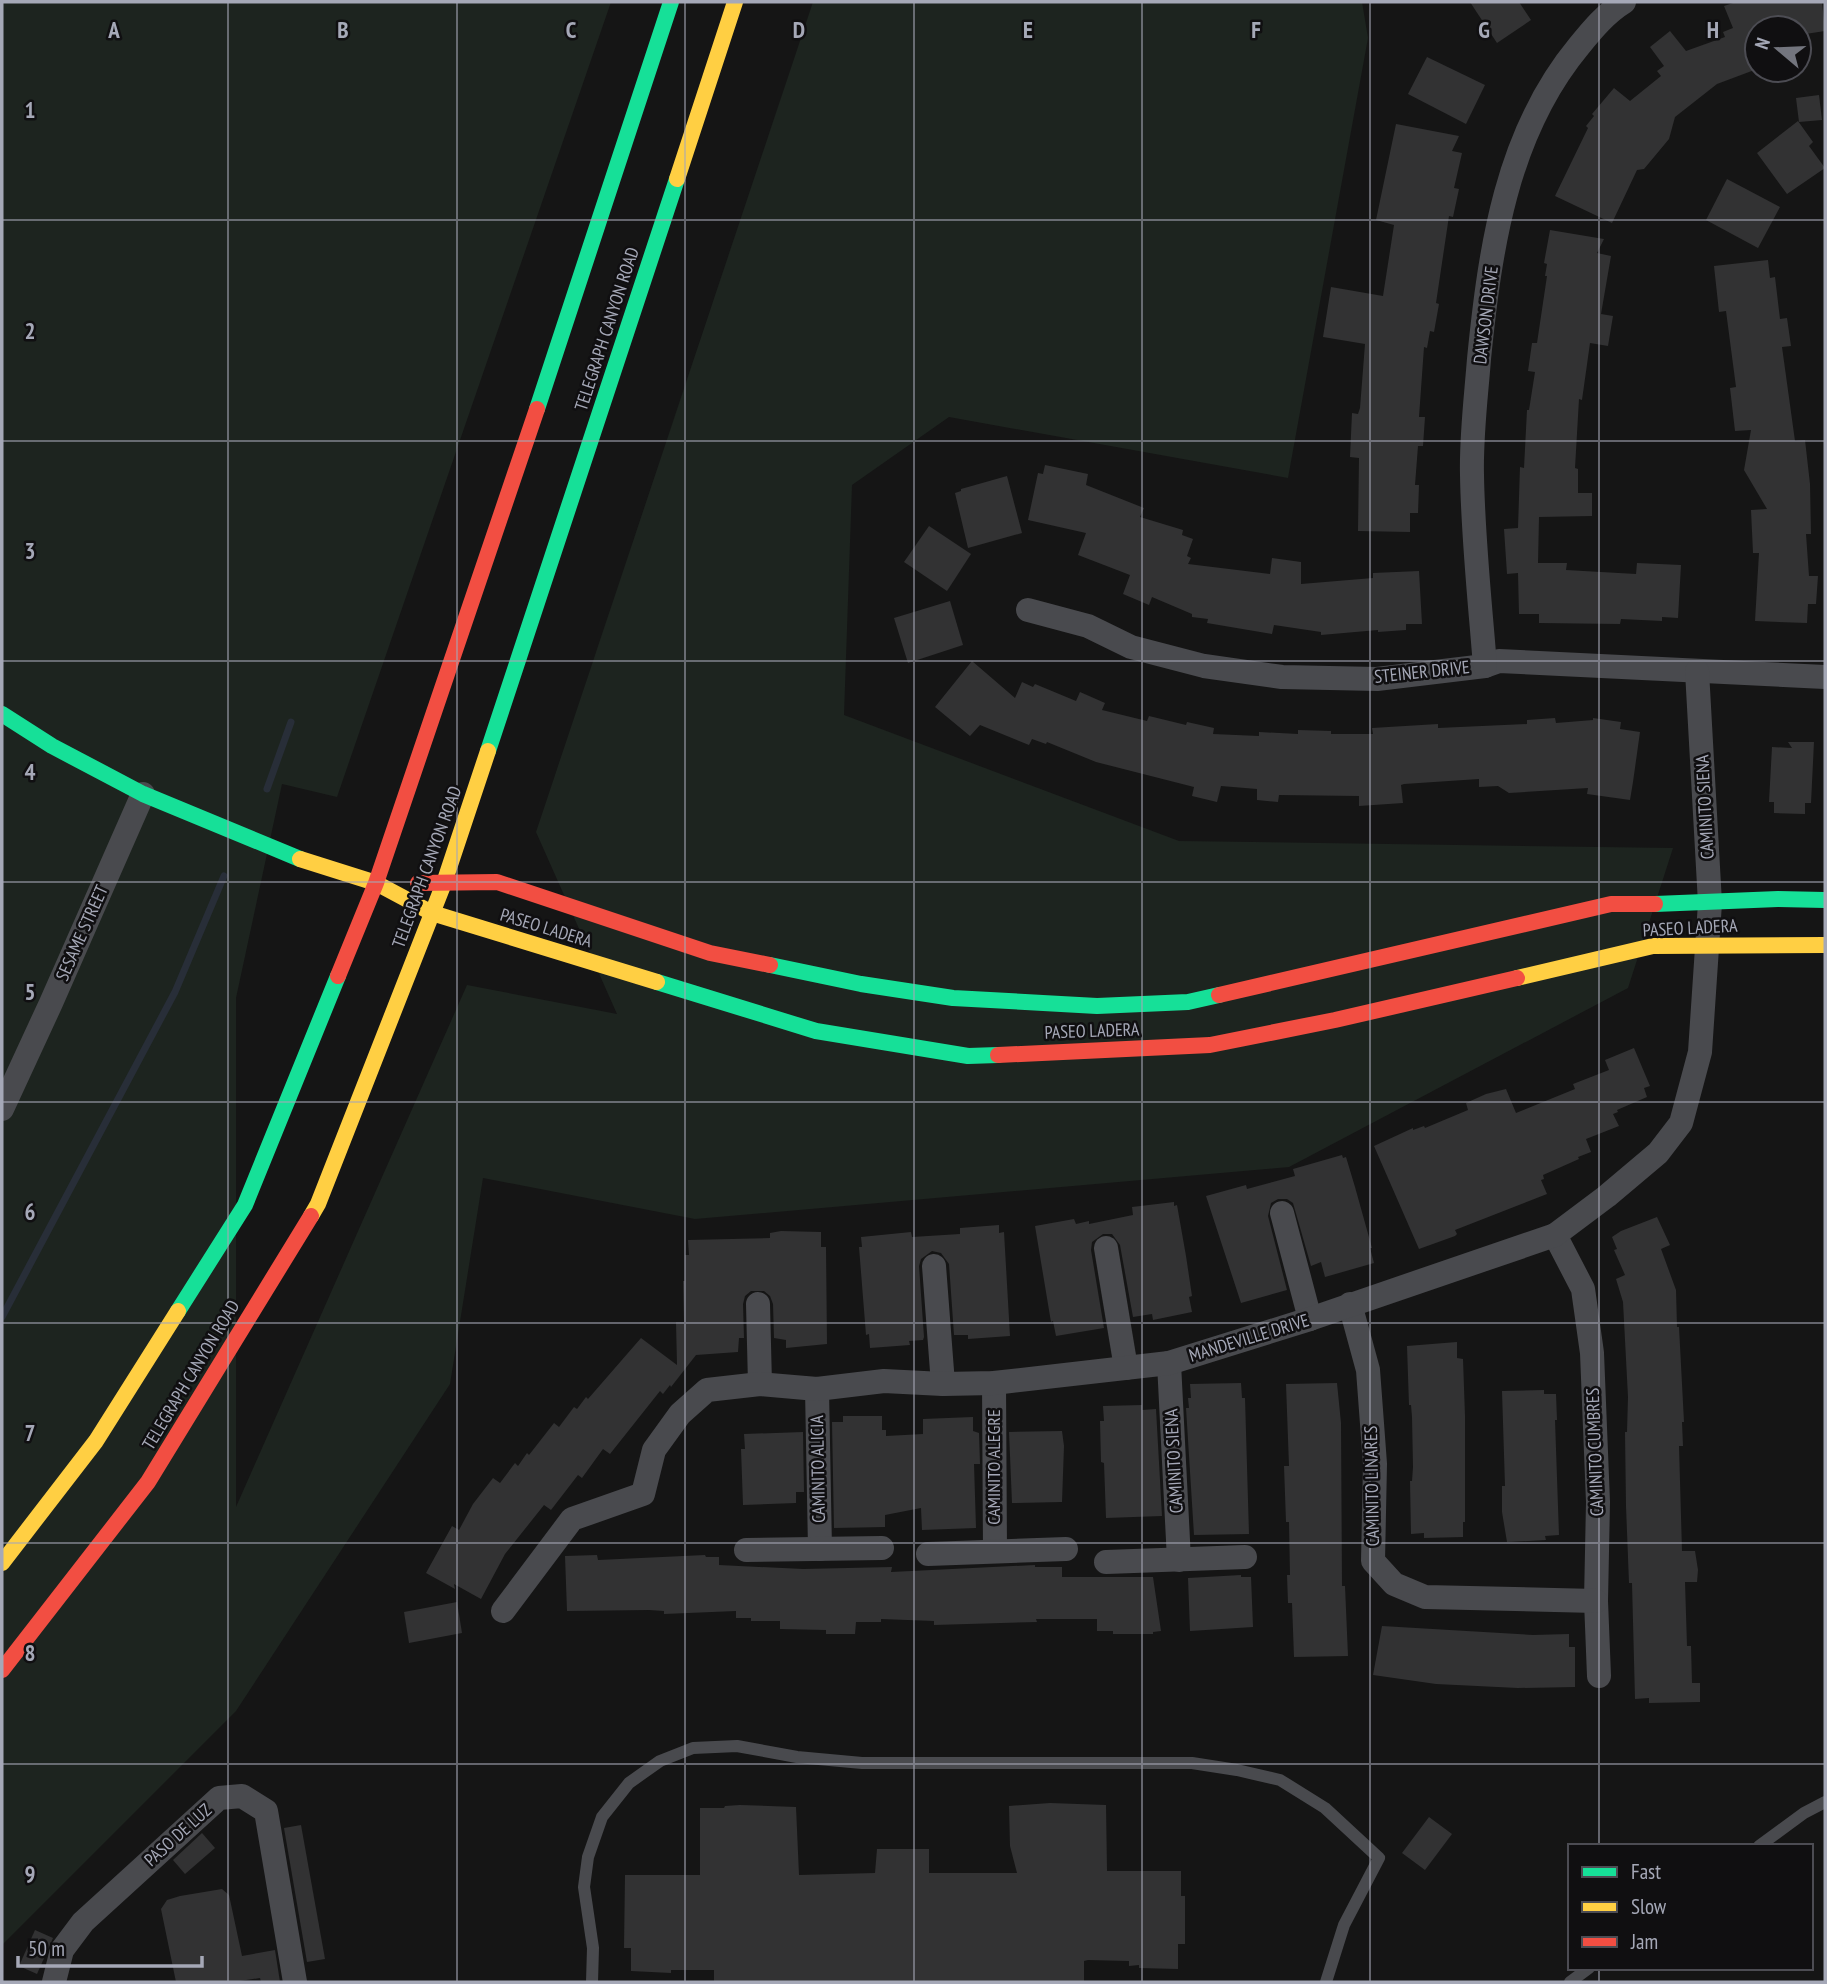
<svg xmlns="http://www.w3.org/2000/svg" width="1827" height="1984" viewBox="0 0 1827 1984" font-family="'PT Sans Narrow',sans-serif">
<rect width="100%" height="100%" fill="#151515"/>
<path fill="#1d241f" d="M2,2H611L337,797L282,784L236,998V1507L467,985L617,1014L536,832L813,2H1362L1368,38L1288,478L949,417L852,485L844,715L1179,841L1673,848L1628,988L1289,1167L695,1219L483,1178L450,1384L236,1711L2,1945Z"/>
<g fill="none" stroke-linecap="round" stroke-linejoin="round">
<g stroke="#282e38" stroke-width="7">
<path d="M267,789L291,722"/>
<path d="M2,1317L175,992L224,876"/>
</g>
</g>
<g fill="#323233">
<path d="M1470,2H1519L1531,20L1497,43Z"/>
<path d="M1736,2H1822L1825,31L1799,35V28H1757V69L1717,84L1675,117L1669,139L1644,169L1637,170L1612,223L1555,196L1588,128L1586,126L1594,116L1592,114L1614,88L1630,101L1661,76L1657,71L1664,66L1650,47L1670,31L1686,51L1725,37L1723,32L1733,28L1724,6Z"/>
<path d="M1427,57L1485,85L1466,124L1408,94Z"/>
<path d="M1819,95L1822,120L1799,122L1796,98Z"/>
<path d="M1798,121L1813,142L1809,146L1825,168L1787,194L1757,153Z"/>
<path d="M1396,124L1459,136L1452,151L1462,153L1454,188L1459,189L1453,217L1449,216L1436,303L1439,304L1434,332L1430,331L1427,348L1424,347L1419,417H1425L1423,446H1418L1415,485H1419L1418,513H1410V532L1358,531L1359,458L1350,457L1352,413L1358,414L1360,408L1365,344L1323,337L1331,287L1383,296L1394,225L1376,220Z"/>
<path d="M1727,179L1780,207L1758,248L1706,220Z"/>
<path d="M1550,230L1604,239L1597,253L1611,256L1601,314L1613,316L1608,346L1590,343L1582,400L1579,399L1575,468L1578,469V493H1592V516L1539,517L1538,563H1567L1566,570L1636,574L1637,563L1681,565L1678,618L1662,617V621L1621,619L1620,624L1539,623V614H1519L1518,573L1507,574L1504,529L1518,528L1520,467L1524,468L1527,410H1529L1535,372L1528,371L1532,343H1537L1547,276H1545L1547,264L1544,263Z"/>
<path d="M1768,260L1770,278L1775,277L1780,319L1787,318L1791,346L1782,347L1795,441L1805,440L1810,484L1811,534H1806L1809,576H1818L1816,604H1808L1807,623L1755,621L1759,553H1753L1751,510L1767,509L1744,470L1751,430L1735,431L1730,388L1736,387L1726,311L1719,312L1714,266Z"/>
<path d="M1045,465L1088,474L1086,485L1144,508L1140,517L1183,530L1182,535L1193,539L1187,556L1191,558L1188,564L1270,574L1272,558L1301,562V584L1373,578V573L1419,571L1422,624H1406V630L1378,632V630L1321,635V632L1274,625L1272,634L1207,623L1208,619L1192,617V614L1152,597L1149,605L1123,594L1130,575L1078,555L1086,533L1028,520L1038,473L1043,474Z"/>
<path d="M1007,476L1022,533L968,548L955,493L961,491V489Z"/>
<path d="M929,526L971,554L947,591L904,562Z"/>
<path d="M950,601L963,645L908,663L894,618Z"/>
<path d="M972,661L1015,698L1022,682L1033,687L1035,684L1076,701L1080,692L1105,703L1102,710L1147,721L1149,716L1186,725L1187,722L1214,728L1213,734L1259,736V732L1298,734V730L1331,731V734H1373L1372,728L1438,724V728L1527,724V720L1555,718L1556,723L1593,720V718L1621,722L1620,729L1640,732L1633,782L1630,800L1587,794L1588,788L1509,793L1498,786L1479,787V779L1404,784L1401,785L1403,803L1359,806V796L1279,795L1278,802L1257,800V789L1221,786L1217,802L1192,796L1194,787L1096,762L1047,742L1046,744L1032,739L1029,745L980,725L970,736L935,707Z"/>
<path d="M1788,742H1814L1811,803H1805V814L1774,813V802H1769L1772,747L1792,748Z"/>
<path d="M1634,1048L1650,1086L1644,1088L1647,1097L1617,1110L1618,1112L1613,1114L1619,1126L1586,1139L1591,1152L1578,1157L1579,1159L1543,1175L1544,1179L1541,1180L1547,1194L1455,1230L1457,1234L1455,1236L1419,1249L1374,1146L1413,1128V1130L1424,1126L1425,1128L1468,1110L1466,1103L1486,1094L1506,1089L1516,1113L1575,1089L1573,1084L1609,1070L1605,1060Z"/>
<path d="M1342,1155L1343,1158L1346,1157L1355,1187L1372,1248H1370L1374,1263L1325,1277L1321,1262L1311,1266L1293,1203L1287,1199H1278L1271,1203L1268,1216L1287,1290L1241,1303L1206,1196L1246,1185L1247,1189L1295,1176L1293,1169Z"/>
<path d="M1174,1202V1206L1177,1205L1186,1256L1192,1296L1189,1297L1192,1312L1153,1320L1152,1314L1133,1317L1120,1245L1112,1234H1103L1092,1242L1091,1250L1104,1328L1056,1336L1053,1321L1051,1322L1035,1226L1074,1219L1076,1224L1089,1221V1224L1133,1215L1132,1207Z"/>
<path d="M1657,1217L1670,1245L1661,1249L1676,1290L1677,1327H1679L1684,1422H1682L1683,1446H1679L1682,1551H1695L1698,1570L1697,1582H1685L1687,1646H1691L1692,1683H1700V1702L1649,1703V1698L1635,1699L1632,1583H1629L1626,1506L1625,1432H1627L1628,1397L1623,1302L1616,1279L1625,1275L1614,1250L1617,1249L1612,1237L1621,1231Z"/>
<path d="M999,1225V1233L1004,1232L1010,1336L968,1339V1335H954L949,1264L941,1253L932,1251L921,1259L919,1266L924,1337L923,1340L909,1341L910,1345L870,1348L869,1334L866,1335L859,1247H862L861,1237L911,1232L912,1237L960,1234V1228Z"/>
<path d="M781,1231L821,1232V1247H826L827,1344L786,1348V1340L774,1338L773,1304L770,1296L764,1291H751L745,1296L743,1304L744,1338H739L738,1352L696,1355L671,1387L670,1385L663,1394L660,1391L610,1454L603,1449L582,1478L578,1475L551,1510L544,1505L505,1554L481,1599L454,1584L455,1589L426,1573L452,1526L459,1530L473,1504L493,1478L500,1483L515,1463L518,1466L527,1453L529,1455L554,1423L559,1427L574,1407L577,1409L586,1397L588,1399L641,1338L677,1365L676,1322H684L683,1281H685V1255H689L688,1240L770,1238V1233Z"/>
<path d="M1457,1342V1358L1463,1359L1465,1416V1522H1463V1537L1424,1538V1533L1411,1534L1410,1481H1412L1413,1467L1412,1417L1411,1405H1409L1407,1346Z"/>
<path d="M1241,1383L1242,1398H1245L1249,1534L1194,1535L1186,1408H1189L1188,1398H1191L1190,1384Z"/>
<path d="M1337,1383L1341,1423L1342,1586H1345L1348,1656L1294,1657L1292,1603H1288L1287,1575H1290L1289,1522H1286L1284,1466H1289L1286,1384Z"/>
<path d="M1544,1390V1394H1556L1557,1420H1555L1559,1535L1545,1536L1546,1540L1507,1542L1502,1512V1486H1505L1502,1391Z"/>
<path d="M1142,1405V1410L1156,1409L1162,1516L1106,1518L1104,1463L1101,1462L1100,1421H1104L1103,1406Z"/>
<path d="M843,1416H882V1430H886V1436L923,1434V1419L973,1417V1431L979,1433L980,1464H974L976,1528L922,1530L921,1508L885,1515V1527L834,1528L832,1422H843Z"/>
<path d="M1062,1431L1064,1446L1062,1502L1012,1503L1009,1432Z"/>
<path d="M803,1432L804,1492H796V1503L743,1505L741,1449H745L744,1434Z"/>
<path d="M597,1555L598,1560L705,1555L706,1557H719V1565L803,1569L892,1567L891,1572L1035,1565V1567H1062V1577H1153L1161,1631L1153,1632V1634H1113V1631H1097V1619H1036L1037,1622L934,1625V1621L881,1619V1622H856L855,1634H826V1630L780,1629V1621H751V1618H736V1611L664,1614V1611L649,1610L567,1611L565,1556Z"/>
<path d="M1241,1575V1577H1251L1253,1627L1190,1631L1188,1578Z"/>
<path d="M457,1602L462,1633L409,1643L404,1612Z"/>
<path d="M1382,1626L1533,1635L1569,1634V1647H1575V1687L1518,1688L1436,1684L1373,1675Z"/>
<path d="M1050,1803L1106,1805L1107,1871H1181V1896H1185V1944H1178V1969L1139,1968V1965L1129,1966V1961L1088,1960L1084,1961V1982H714V1970H671V1973L631,1971V1948H624L625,1875H700V1808H724L725,1806L740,1805L796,1807L799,1875L875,1873L877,1849H929V1873H1017L1010,1846L1009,1806Z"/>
<path d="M1429,1817L1452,1834L1425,1870L1402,1853Z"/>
<path d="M301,1825L325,1959L307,1962L284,1828Z"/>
<path d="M202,1833L215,1848L185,1874L173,1860Z"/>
<path d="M222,1889L229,1895L242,1956L275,1950L280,1982H261L260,1978L233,1982H176L161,1909L167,1900L180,1896Z"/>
<path d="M35,1930L53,1938L37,1974L19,1966Z"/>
</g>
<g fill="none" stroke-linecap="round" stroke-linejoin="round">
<g stroke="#494a4e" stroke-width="12">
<path d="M1759,1846L1804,1813L1825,1802"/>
<path d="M592,1982L593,1948L584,1887L588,1857L602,1817L629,1783L660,1761L693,1748L737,1746L797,1757L862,1763H1192L1237,1770L1280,1780L1325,1808L1379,1858L1344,1925L1326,1982"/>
<path d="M1570,1982L1589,1968"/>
</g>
<g stroke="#494a4e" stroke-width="24">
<path d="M1028,610L1088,626L1131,647L1204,666L1282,677L1377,679L1485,666L1499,661L1825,677"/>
<path d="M1485,666C1480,602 1473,539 1472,475C1471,436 1476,398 1479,359C1490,249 1506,134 1579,46C1592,30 1606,13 1624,2"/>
<path d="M2,1109L51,1003L143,794"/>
<path d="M1282,1213L1310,1319"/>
<path d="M1555,1235L1583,1289L1592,1353L1598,1502L1596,1601L1599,1676"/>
<path d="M1106,1248L1126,1368"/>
<path d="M934,1266L943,1384"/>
<path d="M758,1304L760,1384"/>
<path d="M1350,1304L1368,1370L1375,1464L1373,1561L1394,1584L1425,1597L1596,1601"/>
<path d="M1169,1363L1179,1560"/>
<path d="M994,1383L995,1551"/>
<path d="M817,1389L820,1549"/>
<path d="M746,1550L882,1548"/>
<path d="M928,1554L1066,1549"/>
<path d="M1106,1562L1245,1557"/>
<path d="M503,1611L572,1519L643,1494L654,1450L680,1414L707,1390L760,1384L817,1389L884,1381L943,1384L994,1383L1169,1363L1310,1319L1555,1235L1607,1196L1658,1153L1681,1123L1700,1052L1710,903L1697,671"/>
<path d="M54,1982L62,1950L83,1922L219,1798L242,1796L266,1811L295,1982"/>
</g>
<g stroke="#16e098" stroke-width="16">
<path d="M537,409L671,2"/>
<path d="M2,714L52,746L143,794L300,859"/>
<path d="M488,751L677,179"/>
<path d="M1655,904L1778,899L1825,900"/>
<path d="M770,965L861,984L953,998L1097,1006L1188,1002L1219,995"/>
<path d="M657,982L816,1031L968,1056L998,1055"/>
<path d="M178,1311L245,1205L338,976"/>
</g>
<g stroke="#ffcf43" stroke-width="16">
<path d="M677,179L735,2"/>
<path d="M300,859L376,883L432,913L657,982"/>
<path d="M1517,978L1653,946L1825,945"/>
<path d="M311,1216L318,1204L444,883L488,751"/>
<path d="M2,1563L96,1441L178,1311"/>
</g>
<g stroke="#f24e42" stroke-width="16">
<path d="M418,883L497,882L710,953L770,965"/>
<path d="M338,976L376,883L537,409"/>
<path d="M1219,995L1611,904H1655"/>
<path d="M998,1055L1210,1045L1335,1020L1517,978"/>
<path d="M2,1670L148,1482L311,1216"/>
</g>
</g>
<path fill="none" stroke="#a5a8b7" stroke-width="2" stroke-opacity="0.55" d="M228,2V1982M457,2V1982M685,2V1982M914,2V1982M1142,2V1982M1370,2V1982M1599,2V1846M2,220H1825M2,441H1825M2,661H1825M2,882H1825M2,1102H1825M2,1323H1825M2,1543H1825M2,1764H1825M1599,1968V1982"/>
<g text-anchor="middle" stroke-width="5" stroke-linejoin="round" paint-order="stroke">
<g font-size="18" fill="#a5a8b7" stroke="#100f11">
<text transform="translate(1486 315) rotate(-83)" y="6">DAWSON DRIVE</text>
<text transform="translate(607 329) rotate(-72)" y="6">TELEGRAPH CANYON ROAD</text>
<text transform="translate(1422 672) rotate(-6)" y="6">STEINER DRIVE</text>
<text transform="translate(1705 807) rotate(-93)" y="6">CAMINITO SIENA</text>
<text transform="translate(427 867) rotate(-70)" y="6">TELEGRAPH CANYON ROAD</text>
<text transform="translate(546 928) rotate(17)" y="6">PASEO LADERA</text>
<text transform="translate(1690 928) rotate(-3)" y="6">PASEO LADERA</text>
<text transform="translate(82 933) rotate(-66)" y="6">SESAME STREET</text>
<text transform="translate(1092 1031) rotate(-2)" y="6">PASEO LADERA</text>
<text transform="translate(1249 1338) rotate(-17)" y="6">MANDEVILLE DRIVE</text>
<text transform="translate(191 1375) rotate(-59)" y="6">TELEGRAPH CANYON ROAD</text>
<text transform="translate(1595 1452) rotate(-92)" y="6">CAMINITO CUMBRES</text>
<text transform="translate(1174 1461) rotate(-93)" y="6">CAMINITO SIENA</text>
<text transform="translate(994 1467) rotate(-90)" y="6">CAMINITO ALEGRE</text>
<text transform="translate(818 1469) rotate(-91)" y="6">CAMINITO ALICIA</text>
<text transform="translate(1372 1486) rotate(-91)" y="6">CAMINITO LINARES</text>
<text transform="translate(178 1835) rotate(-42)" y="6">PASO DE LUZ</text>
</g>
</g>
<g font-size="23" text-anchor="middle" font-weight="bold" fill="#a5a8b7" stroke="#100f11" stroke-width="5" stroke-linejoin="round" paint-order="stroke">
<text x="114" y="38">A</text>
<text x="343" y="38">B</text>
<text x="571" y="38">C</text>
<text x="799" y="38">D</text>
<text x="1028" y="38">E</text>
<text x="1256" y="38">F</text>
<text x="1484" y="38">G</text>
<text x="1713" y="38">H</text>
<text x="30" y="118">1</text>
<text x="30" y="339">2</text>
<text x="30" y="559">3</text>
<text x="30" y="780">4</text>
<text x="30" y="1000">5</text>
<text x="30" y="1220">6</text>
<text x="30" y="1441">7</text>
<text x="30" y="1661">8</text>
<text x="30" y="1882">9</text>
</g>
<rect width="1827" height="1984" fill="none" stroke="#a5a8b7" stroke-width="7"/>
<rect x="1568" y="1844" width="245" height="126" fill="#100f11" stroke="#4c4c53" stroke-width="2"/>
<rect x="1582" y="1867" width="35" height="10" fill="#16e098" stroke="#4c4c53" stroke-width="2"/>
<text x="1631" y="1879" font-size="21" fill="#a5a8b7">Fast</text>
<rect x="1582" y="1902" width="35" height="10" fill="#ffcf43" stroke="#4c4c53" stroke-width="2"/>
<text x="1631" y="1914" font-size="21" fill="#a5a8b7">Slow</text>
<rect x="1582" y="1937" width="35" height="10" fill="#f24e42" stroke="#4c4c53" stroke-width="2"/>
<text x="1631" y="1949" font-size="21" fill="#a5a8b7">Jam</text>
<g transform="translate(1778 49) rotate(289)"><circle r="33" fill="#100f11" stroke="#4c4c53" stroke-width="2"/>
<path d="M0-5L12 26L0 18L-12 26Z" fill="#73757e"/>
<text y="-10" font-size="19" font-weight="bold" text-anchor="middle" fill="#a5a8b7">N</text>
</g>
<path d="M18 1956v10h184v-10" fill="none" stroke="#a5a8b7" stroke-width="3.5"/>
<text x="28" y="1956" font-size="21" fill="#a5a8b7" stroke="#100f11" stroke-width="5" paint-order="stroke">50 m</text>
</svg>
